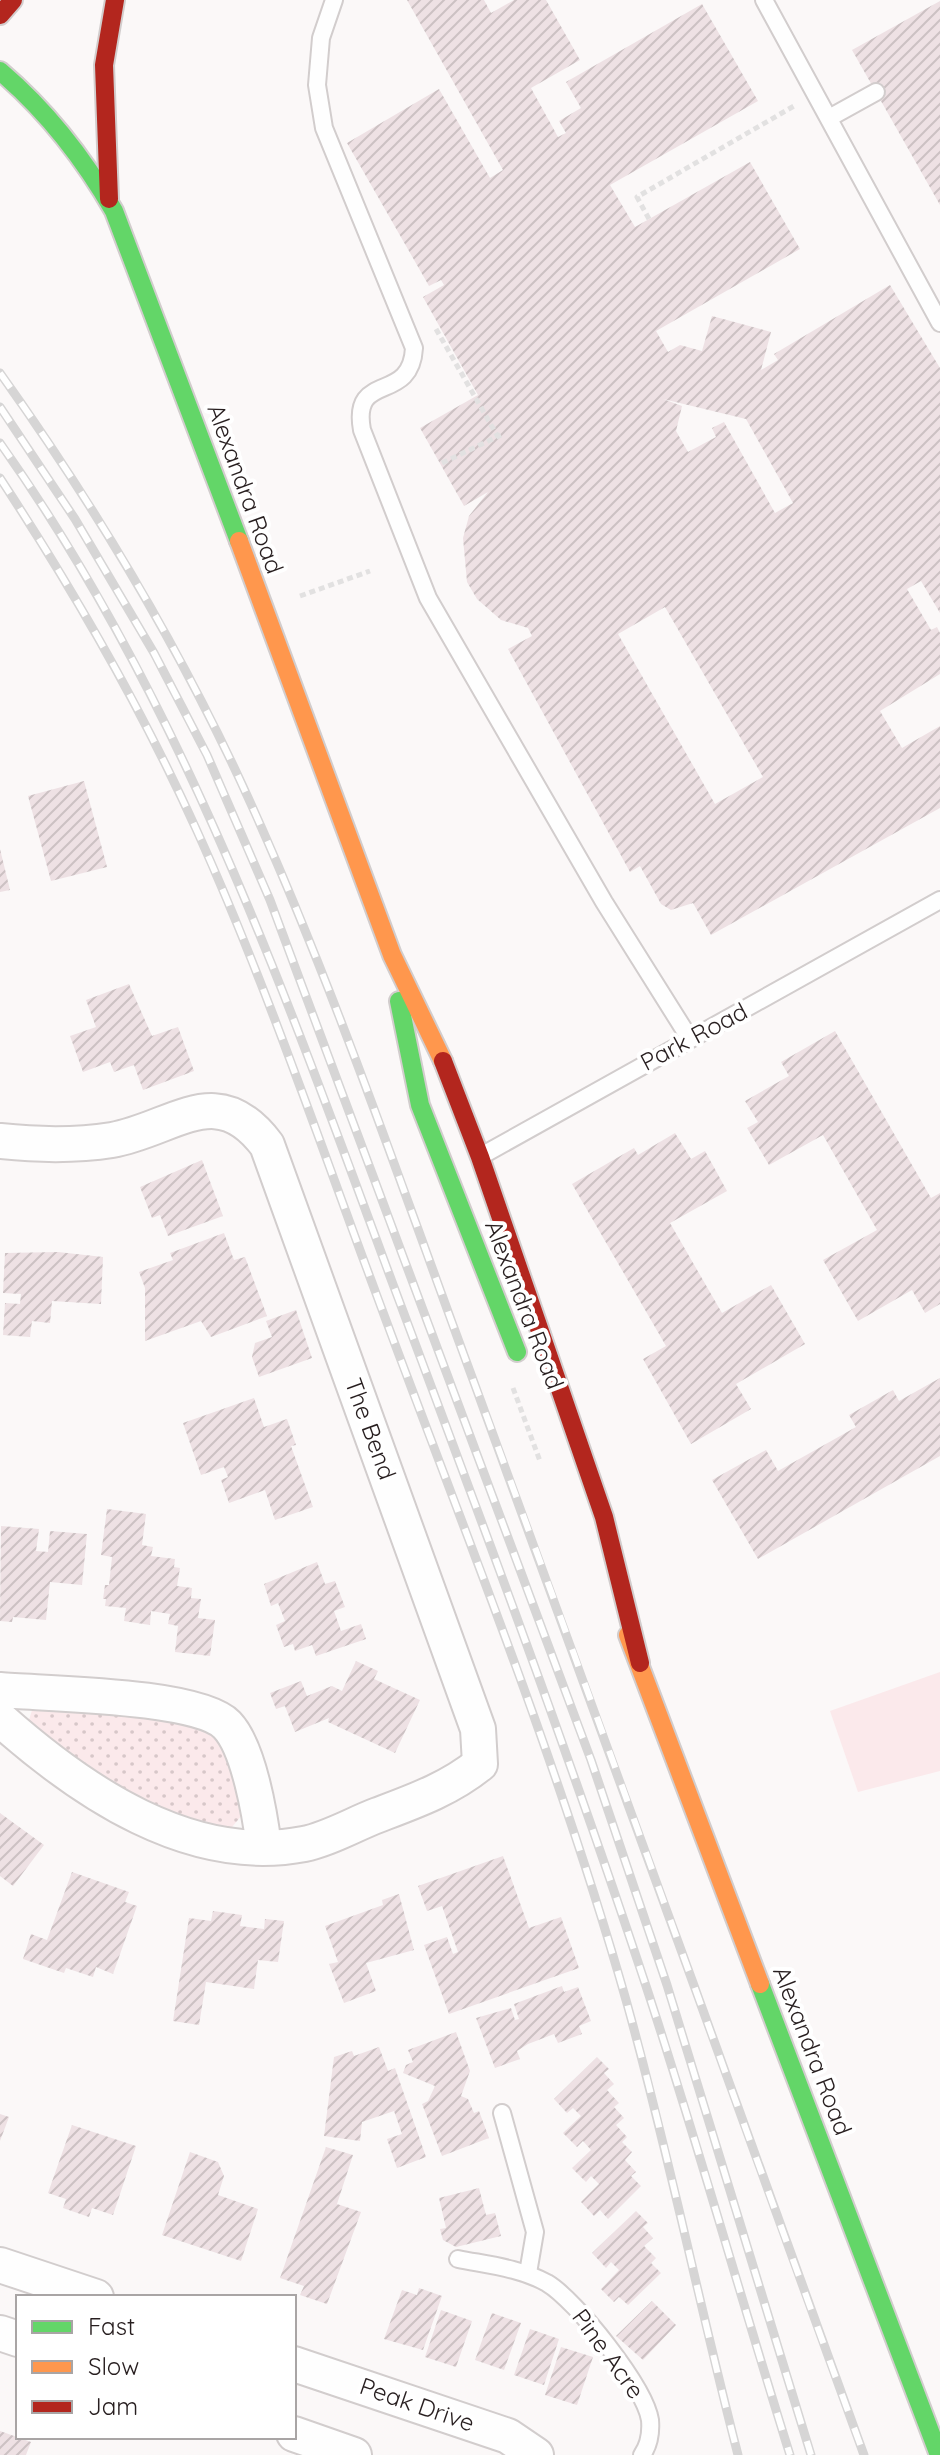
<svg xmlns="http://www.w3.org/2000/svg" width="940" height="2455" viewBox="0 0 940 2455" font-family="Quicksand,sans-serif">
<defs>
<pattern id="grass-dots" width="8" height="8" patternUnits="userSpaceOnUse" patternTransform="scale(2)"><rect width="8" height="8" fill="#fbe9eb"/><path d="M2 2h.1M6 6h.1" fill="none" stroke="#d7c7c9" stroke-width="1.8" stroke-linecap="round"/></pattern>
<pattern id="building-hatch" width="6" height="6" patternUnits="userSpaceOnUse" patternTransform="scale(2)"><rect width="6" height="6" fill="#eee1e4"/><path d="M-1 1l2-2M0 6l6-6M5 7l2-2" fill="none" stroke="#ccc1c3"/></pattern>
</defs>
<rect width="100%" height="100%" fill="#fbf8f8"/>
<path fill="url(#grass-dots)" d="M33,1707L196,1718L221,1730L243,1814L232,1827L221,1830L130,1800L28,1723Z"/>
<path fill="#fbe9eb" d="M940,1672V1771L858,1792L830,1711Z"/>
<g fill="url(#building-hatch)" fill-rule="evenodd">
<path d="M407,0H484L491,13L514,0H546L580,60L531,88L558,137L566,133L559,121L581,108L566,82L702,4L758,101L610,185L635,227L750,162L800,249L656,331L668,352L680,345L702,351L712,316L771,332L761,370L778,360L774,354L890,285L940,368V613L921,581L907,589L931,630L937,627L940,633V674L880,711L902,748L940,726V808L711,935L693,903L671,910L661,904L640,866L630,872L508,649L532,636L528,628L501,620L477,599L467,582L463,538L469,516L488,492L464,506L420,428L478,395L423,297L444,285L441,280L429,286L347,143L439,89L490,178L503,170ZM663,399L746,419L793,503L775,513L724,422L712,428L716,437L688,452L676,431L682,406ZM665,607L763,777L715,804L618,634Z"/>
<path d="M940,1V205L852,50Z"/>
<path d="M84,781L107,867L51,881L28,796Z"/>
<path d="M0,849L10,890L0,892Z"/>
<path d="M129,984L152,1036L178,1027L194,1071L143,1090L134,1065L114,1072L110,1062L83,1072L70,1036L96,1027L86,1000Z"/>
<path d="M835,1031L931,1198L940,1193V1304L925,1313L912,1290L858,1321L823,1260L877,1230L823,1135L769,1165L747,1128L758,1122L745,1101L789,1076L781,1062Z"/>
<path d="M675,1133L691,1159L705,1151L727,1191L670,1223L722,1313L771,1285L805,1344L736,1384L751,1409L691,1444L643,1359L666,1346L572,1184L634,1148L638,1155Z"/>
<path d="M202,1160L223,1216L168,1236L160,1215L152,1218L140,1187Z"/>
<path d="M224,1233L234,1260L245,1257L267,1316L211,1337L201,1321L145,1341V1288L139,1272L173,1260L170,1253Z"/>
<path d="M58,1252L103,1257L101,1304L52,1301L50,1323L32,1321L30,1337L3,1335L5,1303L20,1304L21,1294L3,1293L5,1253Z"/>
<path d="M296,1310L312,1358L259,1377L252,1357L255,1343L272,1337L266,1321Z"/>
<path d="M940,1378V1456L758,1559L712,1480L766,1450L778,1471L856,1427L849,1415L893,1390L899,1401Z"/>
<path d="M254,1398L264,1427L287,1419L296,1445L291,1446L313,1507L275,1520L265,1490L229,1503L221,1480L228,1477L224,1467L201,1475L183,1423Z"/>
<path d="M107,1509L146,1514L142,1545L153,1547L151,1556L175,1559L174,1567L180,1568L177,1586L192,1588L191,1598L201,1599L198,1618L215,1620L210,1656L175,1652L178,1626L168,1624L170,1614L151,1611L150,1625L124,1621L126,1608L105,1606L106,1599H103L105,1585H109L112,1557L101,1555Z"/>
<path d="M1,1526L39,1529L36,1551L48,1552L50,1531L87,1534L82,1585L50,1582L46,1620L13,1617L12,1622L0,1621Z"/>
<path d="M317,1562L325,1584L335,1581L345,1607L334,1611L341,1631L361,1624L366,1639L316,1656L312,1645L295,1651L293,1644L284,1647L276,1625L285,1621L278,1603L271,1606L264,1584Z"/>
<path d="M356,1661L378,1671L374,1679L420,1700L395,1753L328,1722L329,1718L295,1732L285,1706L276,1709L270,1693L301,1681L307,1696L332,1686L342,1691Z"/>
<path d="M0,1813L44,1845L13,1886L0,1876Z"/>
<path d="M503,1856L529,1928L561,1917L579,1968L449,2014L424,1945L447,1937L453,1954L458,1952L442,1906L427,1911L418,1886Z"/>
<path d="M72,1872L129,1892L125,1902L137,1906L113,1974L96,1967L93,1977L66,1968L64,1973L23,1959L31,1934L47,1940Z"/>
<path d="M399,1894L414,1950L366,1963L376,1991L344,2003L329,1964L338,1962L325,1926L383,1905L382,1900Z"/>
<path d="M213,1911L242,1915L240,1926L264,1929L265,1919L284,1921L278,1962L258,1960L254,1989L206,1982L199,2025L173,2021L189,1918L211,1921Z"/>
<path d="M562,1986L564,1992L578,1987L591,2021L579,2026L582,2034L558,2043L554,2034L528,2044L517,2051L520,2059L495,2068L476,2018L511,2008L515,2020L519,2019L514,2004Z"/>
<path d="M456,2032L470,2071L461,2096L468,2099L474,2113L479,2111L489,2138L442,2156L422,2104L428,2101L435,2086L403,2073L406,2065L413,2062L408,2050Z"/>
<path d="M379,2047L388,2071L395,2068L426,2157L397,2168L387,2139L402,2134L394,2111L362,2122L360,2141L324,2136L334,2057L352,2051L354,2056Z"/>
<path d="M597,2057L609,2069L604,2073L614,2084L607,2090L619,2103L614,2107L624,2118L616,2125L627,2137L622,2142L632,2152L625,2160L636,2172L631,2176L641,2186L608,2219L600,2210L594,2216L581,2202L599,2184L591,2176L586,2182L572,2168L591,2150L583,2141L577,2147L563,2133L581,2116L573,2108L567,2113L554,2099Z"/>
<path d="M0,2114L9,2117L0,2141Z"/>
<path d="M72,2125L136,2146L113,2215L92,2208L89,2217L63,2208L66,2199L48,2193Z"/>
<path d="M326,2147L353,2155L337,2204L361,2212L327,2304L300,2295L304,2286L280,2278Z"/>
<path d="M190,2152L218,2162L224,2176L218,2195L258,2209L241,2261L162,2235Z"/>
<path d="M479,2188L486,2215L495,2213L501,2236L456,2247L443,2240L440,2229L446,2228L439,2198Z"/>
<path d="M636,2211L648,2223L643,2227L653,2238L644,2246L656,2258L651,2263L661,2273L628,2305L619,2297L614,2302L601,2289L619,2270L611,2262L606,2268L592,2253Z"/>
<path d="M419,2288L442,2296L423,2350L384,2339L402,2290L417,2295Z"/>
<path d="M652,2301L676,2325L643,2360L616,2336Z"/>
<path d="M441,2310L472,2321L456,2367L425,2357Z"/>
<path d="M492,2313L521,2323L504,2370L475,2360Z"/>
<path d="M530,2329L559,2339L544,2385L514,2375Z"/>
<path d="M561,2347L593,2357L577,2405L545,2395Z"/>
<path d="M0,2431L31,2442L26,2455H0Z"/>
</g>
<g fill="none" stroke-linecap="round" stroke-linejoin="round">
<g stroke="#d2cdcd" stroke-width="20">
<g id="lane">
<path d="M334,0L321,38L317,85L324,128L414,348C411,405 351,370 362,430L428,598L604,902L690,1039"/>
<path d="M764,0L940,323"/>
<path d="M829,118L876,92"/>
<path d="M481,1156L940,900"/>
<path d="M502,2113L535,2232L528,2273"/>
<path d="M458,2259C488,2265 520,2268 547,2283C576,2300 645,2387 650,2420C651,2432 649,2445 642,2455"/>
</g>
</g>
<g stroke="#d2cdcd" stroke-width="38">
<g id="street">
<path d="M0,1141C37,1145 74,1146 112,1140C174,1129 217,1078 267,1145L478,1729L480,1764C449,1789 415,1801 378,1815C354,1824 329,1839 304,1844C190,1866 81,1791 0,1719"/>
<path d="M0,1690C47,1694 198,1695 227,1725C249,1748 260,1815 264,1847"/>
<path d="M0,2265L96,2297"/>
<path d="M0,2333L18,2339"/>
<path d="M294,2364L508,2436L536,2455"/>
<path d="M294,2434L354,2455"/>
</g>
</g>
<g stroke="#d2cdcd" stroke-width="22">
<g id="fast">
<path d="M0,71C47,111 83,157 114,211L239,541"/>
<path d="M399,1001L420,1105L517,1352"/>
<path d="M760,1984L939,2455"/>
</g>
</g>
<g stroke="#d2cdcd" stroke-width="22">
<g id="slow">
<path d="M239,541L392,955L443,1061"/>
<path d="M628,1635L760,1984"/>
</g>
</g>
<g stroke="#d2cdcd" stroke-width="22">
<g id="jam">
<path d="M0,15L13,0"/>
<path d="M109,199L104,65L115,0"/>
<path d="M443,1061L480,1157L604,1517L640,1663"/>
</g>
</g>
<g stroke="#e2e1e1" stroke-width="5" stroke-dasharray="6 4" stroke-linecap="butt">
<path d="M649,219L637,197L794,106"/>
<path d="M436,329L498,437"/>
<path d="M442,463L501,435"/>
<path d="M300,596L370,571"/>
<path d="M513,1388L540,1461"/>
</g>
<use href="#lane" stroke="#fefefe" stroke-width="16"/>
<use href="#street" stroke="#fefefe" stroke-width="34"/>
<use href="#fast" stroke="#63d668" stroke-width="18"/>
<use href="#slow" stroke="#ff974d" stroke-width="18"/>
<use href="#jam" stroke="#b3261e" stroke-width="18"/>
<g stroke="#d6d5d5" stroke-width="9">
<g id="rail">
<path d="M0,373C97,509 182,651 251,804C335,990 401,1185 472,1377C605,1735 733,2096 864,2455"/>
<path d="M0,407L75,519L154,653L207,755L270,900L591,1760L667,1985L811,2455"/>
<path d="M0,443C180,697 284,990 391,1279C479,1514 567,1748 646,1986C697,2141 741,2299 790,2455"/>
<path d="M0,478C74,591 141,707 197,831C264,979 317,1135 374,1288C461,1523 557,1758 626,2000C668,2150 699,2304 738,2455"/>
</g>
</g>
<use href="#rail" stroke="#fff" stroke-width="6" stroke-dasharray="18" stroke-linecap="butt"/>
</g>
<g text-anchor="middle" stroke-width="8" stroke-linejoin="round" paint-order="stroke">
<g font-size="24" fill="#271e1f" stroke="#fff">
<text transform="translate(245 489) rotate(70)" y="8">Alexandra Road</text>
<text transform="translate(694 1037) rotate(-28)" y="8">Park Road</text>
<text transform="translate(524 1305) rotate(69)" y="8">Alexandra Road</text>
<text transform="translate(370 1429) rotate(70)" y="8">The Bend</text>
<text transform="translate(812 2051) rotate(69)" y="8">Alexandra Road</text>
<text transform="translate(608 2354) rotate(54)" y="8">Pine Acre</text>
<text transform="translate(417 2405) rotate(19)" y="8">Peak Drive</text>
</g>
</g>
<rect x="16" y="2295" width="280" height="144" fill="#ffffff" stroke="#a9a5a5" stroke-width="2"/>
<rect x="32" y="2321" width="40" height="12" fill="#63d668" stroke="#a9a5a5" stroke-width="2"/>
<text x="88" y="2335" font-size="24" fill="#271e1f">Fast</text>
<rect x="32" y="2361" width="40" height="12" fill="#ff974d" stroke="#a9a5a5" stroke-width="2"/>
<text x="88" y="2375" font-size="24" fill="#271e1f">Slow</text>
<rect x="32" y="2401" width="40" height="12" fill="#b3261e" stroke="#a9a5a5" stroke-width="2"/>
<text x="88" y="2415" font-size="24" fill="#271e1f">Jam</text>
</svg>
